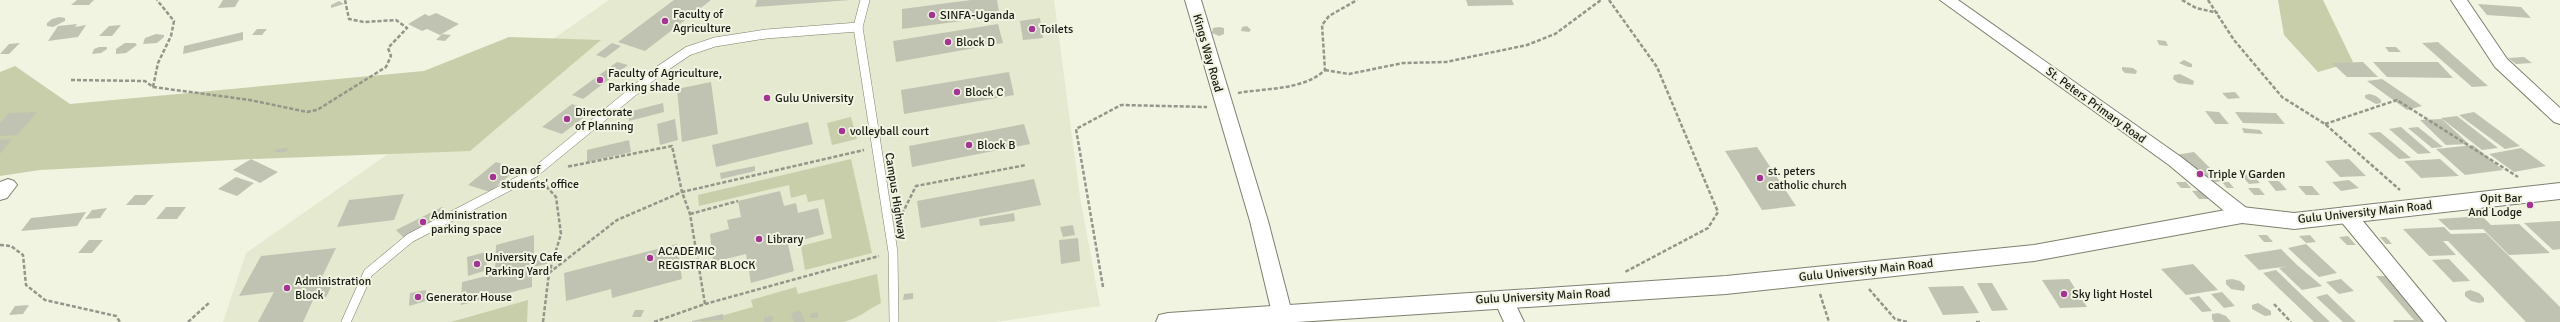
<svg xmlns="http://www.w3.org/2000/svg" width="2560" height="322" viewBox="0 0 2560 322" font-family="Signika,sans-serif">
<rect width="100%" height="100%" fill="#f0f4e1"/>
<path fill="#e4e9cf" d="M609,0H1054L1080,197L1100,306L996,322H223L246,253Z"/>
<g fill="#c8cea9">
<path d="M2278,0H2323L2353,62L2318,72L2284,35Z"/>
<path d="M509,37L601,40L470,151L251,159L40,170L0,176V72L15,66L70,104L424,71Z"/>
<path d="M851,117L857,139L832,145L827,123Z"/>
<path d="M851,159L872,253L805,270L801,246L832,238L824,199L808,202L806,194L791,198L789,185L699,206L698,195Z"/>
<path d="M877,274L881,303C867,310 859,318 844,322H699L753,307L751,300L796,287L798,294Z"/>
<path d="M528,300L527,322H450H451Z"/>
</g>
<g fill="#c0c3b1">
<path d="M77,0H94L89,5H71Z"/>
<path d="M223,0H239L235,7L218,8Z"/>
<path d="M674,0H711L645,51L618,42Z"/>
<path d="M757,0H851L755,7Z"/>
<path d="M971,0H997L1000,17L974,20L972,11L962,12V21L902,29V9Z"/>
<path d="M1466,0H1512L1514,5L1468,6Z"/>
<path d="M339,1L344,4L331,8V5Z"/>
<path d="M2478,4L2521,7L2531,18L2487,15Z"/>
<path d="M436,13L459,24L440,35L427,29L422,31L408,24L425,14L429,16Z"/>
<path d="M59,17L65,18V21L53,27L47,26V23L52,19Z"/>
<path d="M1040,18L1043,38L1023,40L1020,21Z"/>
<path d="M77,24L75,27L86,25L78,37L48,41L58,26Z"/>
<path d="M998,24L1003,43L896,62L893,41Z"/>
<path d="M121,25L112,36H99L109,26Z"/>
<path d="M1247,26L1251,30L1249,32L1241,31L1242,27Z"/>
<path d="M1219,27L1224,28V34L1219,36L1212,33L1213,28Z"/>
<path d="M257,29H267L262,35H252Z"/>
<path d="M243,32V40L183,54L184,46Z"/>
<path d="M156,34L164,35V37L157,43L143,44L145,38Z"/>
<path d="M442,34L451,35L445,41L436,40Z"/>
<path d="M2157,40L2166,41L2168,46L2159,45Z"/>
<path d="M2438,42L2488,86L2472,87L2422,43Z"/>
<path d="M20,43L9,54H0L9,44Z"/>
<path d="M125,43H135L137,45L126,53L116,54V49Z"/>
<path d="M612,43L621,46L605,58L596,55Z"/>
<path d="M99,47H107V49L101,53L92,54L94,49Z"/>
<path d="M2385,47H2396L2401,52H2389Z"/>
<path d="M2524,57L2532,63L2516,64L2508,58Z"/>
<path d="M2184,60L2192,64V67H2188L2179,63Z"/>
<path d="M617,62L628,65L583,99L572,95Z"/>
<path d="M2363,62L2378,77H2347L2332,63Z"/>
<path d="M2373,62H2438L2453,78L2387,77Z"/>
<path d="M2122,67L2133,68L2137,71L2136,74L2125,73L2122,70Z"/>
<path d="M1009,72L1014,95L904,114L901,90Z"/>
<path d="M2180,74L2194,81L2193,85L2178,83L2173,79L2174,75Z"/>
<path d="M2382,79L2422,106L2407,110L2367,81Z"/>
<path d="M711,82L718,134L682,142L677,89Z"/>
<path d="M2235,92L2240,98L2228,99L2222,93Z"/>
<path d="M2370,94L2376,96L2381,100V103L2376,104L2365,98V95Z"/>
<path d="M663,103L664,112L629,121L628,112Z"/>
<path d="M572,104L592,111L562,134L542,127Z"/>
<path d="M2205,111L2219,112L2229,124H2215Z"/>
<path d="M37,112L17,135L0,136V123L9,113Z"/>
<path d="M2235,112L2276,113L2285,124L2243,123Z"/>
<path d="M2474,112L2520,146L2505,149L2459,115Z"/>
<path d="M2457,116L2498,148L2482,150L2441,118Z"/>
<path d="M675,119L678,140L660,145L657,124Z"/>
<path d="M2442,119L2444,121L2469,144L2446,145L2420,120Z"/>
<path d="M808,122L813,144L716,167L712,145Z"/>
<path d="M1024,124L1030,144L912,167L909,146Z"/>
<path d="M2401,127L2431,153L2418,154L2389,129Z"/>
<path d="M2418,127L2443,147L2432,148L2408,128Z"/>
<path d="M2242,128L2260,130L2263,134L2244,133Z"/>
<path d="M2380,132L2411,158L2399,159L2368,133Z"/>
<path d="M12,139L0,154V140Z"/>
<path d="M629,140L631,152L587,162V150Z"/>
<path d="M2473,145L2503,170L2465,175L2436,149Z"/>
<path d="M1757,147L1796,206L1762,210L1725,151Z"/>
<path d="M289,148L286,152H274L277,149Z"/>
<path d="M2521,148L2546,166L2514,172L2489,154Z"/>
<path d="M2194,152L2223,181L2203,184L2175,155Z"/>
<path d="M251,159L278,172L260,183L233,170Z"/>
<path d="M2349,159L2366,176L2340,177L2325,161Z"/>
<path d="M2440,159L2459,176L2421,178L2404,161Z"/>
<path d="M496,162L517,169L490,192L468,185Z"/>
<path d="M755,166V171L721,179L720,173Z"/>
<path d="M2252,174L2260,183L2249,184L2241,175Z"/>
<path d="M236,177L254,183L237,196L218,189Z"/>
<path d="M1034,179L1041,205L921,228L917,201Z"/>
<path d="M2349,180L2359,188L2341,191L2332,182Z"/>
<path d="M2268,181H2279L2287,190L2276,191Z"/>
<path d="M2176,182H2186L2191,188H2181Z"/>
<path d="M2222,182H2229L2234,188H2227Z"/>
<path d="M2298,186H2312L2320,195H2306Z"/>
<path d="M2248,188H2259L2265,195H2254Z"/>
<path d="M2204,190L2212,199H2199L2192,191Z"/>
<path d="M780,191L784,206L796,203L798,213L818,208L824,234L788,244L794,271L751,283L746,254L713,262L710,234L729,229L727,220L741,217L738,201Z"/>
<path d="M404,194L394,220L337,227L349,200Z"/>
<path d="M135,195H154L145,205H126Z"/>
<path d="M166,207H186L177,219H156Z"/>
<path d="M442,207L449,214L403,237L396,230Z"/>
<path d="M107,208L100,218L85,219L92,210Z"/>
<path d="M86,212L77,226L21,231L31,218Z"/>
<path d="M1014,213L1015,221L980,226L979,219Z"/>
<path d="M2482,216L2491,225L2519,224L2550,253L2509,255L2483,229L2450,230L2438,219Z"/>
<path d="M2560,221V249L2553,250L2524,223Z"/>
<path d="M1073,225L1075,235L1063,237L1060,227Z"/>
<path d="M2444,227L2451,234L2486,233L2560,307V322H2526L2448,241H2443L2456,255L2429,256L2403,229Z"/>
<path d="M534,235V255L547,252V264L532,267V287L461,305L462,282L495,274L496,245Z"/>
<path d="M2258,235H2267L2273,242H2264Z"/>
<path d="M2310,235L2316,242L2306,243L2299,236Z"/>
<path d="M2348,236L2356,245H2347L2339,237Z"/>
<path d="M2380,237H2386L2392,244H2386Z"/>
<path d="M1078,238L1080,261L1061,264L1059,240Z"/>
<path d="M89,240H103L92,253H78Z"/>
<path d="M677,244L682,279L612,298L611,289L566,301L564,273Z"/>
<path d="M2306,244L2337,273L2319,277L2288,248Z"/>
<path d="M336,248L319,283L334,281L326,297L314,298L303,322H258L274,292L239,296L261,256Z"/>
<path d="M2281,249L2297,265L2322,286L2302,290L2279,268L2289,266L2259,270L2244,255Z"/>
<path d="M486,252L487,270L468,276L467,257Z"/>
<path d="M2449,259L2470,281L2453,282L2432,260Z"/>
<path d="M2193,264L2218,290L2186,295L2161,269Z"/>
<path d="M2276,270L2330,322H2314L2263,273Z"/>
<path d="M2376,276H2388L2429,322H2394L2393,320H2414Z"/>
<path d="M2069,279L2087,307L2060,308L2042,280Z"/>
<path d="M2232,279L2240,281L2245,286L2244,291L2231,289L2226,284V280Z"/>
<path d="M2341,279L2354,291L2339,294L2326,282Z"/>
<path d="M1977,283H1992L2008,310L1992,311Z"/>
<path d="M1963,286L1979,313L1943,315L1928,287Z"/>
<path d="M426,290V301L409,306L410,293Z"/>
<path d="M2470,290L2479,293L2484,298V302L2479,303L2471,301L2465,296V292Z"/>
<path d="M2222,292L2235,306L2224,308L2211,294Z"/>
<path d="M913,293V299L903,300L904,294Z"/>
<path d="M2327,294L2356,322H2343L2316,297Z"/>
<path d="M2199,296L2212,311L2202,312L2189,298Z"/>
<path d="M2258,303L2271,311V315L2265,316L2252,309V305Z"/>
<path d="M29,305L23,314L9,315L15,306Z"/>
<path d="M635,310H644L641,317H632Z"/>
<path d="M800,310L805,322H794L791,313Z"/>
<path d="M818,312V318H810L811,313Z"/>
<path d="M2218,313L2226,316L2231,322H2214L2212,319V314Z"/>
<path d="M723,314V320L692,322V321Z"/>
<path d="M773,316L772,322H764V317Z"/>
</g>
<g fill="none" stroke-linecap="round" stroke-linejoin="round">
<g stroke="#7d806f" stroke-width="10">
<g id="service">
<path d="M865,0L858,27L893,252L894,322"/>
<path d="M346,322L368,273L410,238L534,173L657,72L688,51L715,42L766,34L858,27"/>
</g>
</g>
<g stroke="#7d806f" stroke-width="2">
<g id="minor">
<path d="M1185,0H1201L1268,221L1292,313L1289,318L1282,321L1275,318L1272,313L1250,221Z"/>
<path d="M1940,0H1958L2181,157L2249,210L2251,215L2249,220L2242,222L2235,220L2169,165Z"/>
<path d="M2451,0H2467L2507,59L2560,108V124L2554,122L2495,67Z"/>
<path d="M8,179L14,181L17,185L7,198L0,200V182Z"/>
<path d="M2346,207L2353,209L2446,322H2424L2339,219L2337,214L2339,209Z"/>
<path d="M1503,291L1510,293L1524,322H1504L1493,298L1496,293Z"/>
</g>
</g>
<g stroke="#7d806f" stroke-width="2">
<path id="tertiary" d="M2560,183V199L2294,229L2242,223L2034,261L1726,294L1297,322H1156L1159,315L1168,313L1726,276L2034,245L2242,207L2294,213Z"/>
</g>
<g stroke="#939689" stroke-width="2.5" stroke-dasharray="4 2" stroke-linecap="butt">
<path d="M1609,0L1657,67L1718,212L1708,228L1625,272"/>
<path d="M2182,0L2196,8L2218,13"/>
<path d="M2208,0L2234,40L2282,97L2325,124L2400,190"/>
<path d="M1325,70L1349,74L1403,63L1446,62L1527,45L1555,34L1601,0"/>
<path d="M71,80L145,81L153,87L250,100L307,112L317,110L386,67L391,56L388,48L407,28L396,20L364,22L349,19L345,0"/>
<path d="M153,87L158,63L171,36L174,21L157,0"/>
<path d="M1238,93C1267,88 1304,90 1325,70L1322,25L1329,16L1357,0"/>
<path d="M2325,124L2397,100L2518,177"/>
<path d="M690,214L738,201"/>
<path d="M902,214L916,186L1026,165"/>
<path d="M0,245L11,246L23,255L26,285L45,300L116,316L120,322"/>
<path d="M549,273L617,220L682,192L672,146L566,167"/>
<path d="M1103,287L1076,129L1121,105L1207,107"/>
<path d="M1869,289L1895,319L1907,322"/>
<path d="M1820,294L1829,322"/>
<path d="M705,304L690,214L682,192L864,150"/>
<path d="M2274,304L2291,322"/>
<path d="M188,322L210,302"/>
<path d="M543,322L549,273L561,234L556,197L544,184"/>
<path d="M654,322L705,304L879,256"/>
<path d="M1976,322H1980"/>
</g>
<use href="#service" stroke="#fff" stroke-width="9"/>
<use href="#minor" fill="#fff" fill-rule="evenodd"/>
<use href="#tertiary" fill="#fff" fill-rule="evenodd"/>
</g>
<g fill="#a33493" stroke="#f0f4e1" stroke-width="1.5">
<circle cx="932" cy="15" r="4"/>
<circle cx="665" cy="21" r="4"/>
<circle cx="1032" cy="29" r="4"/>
<circle cx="948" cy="42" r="4"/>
<circle cx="600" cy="80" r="4"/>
<circle cx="957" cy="92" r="4"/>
<circle cx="767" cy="98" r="4"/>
<circle cx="567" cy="119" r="4"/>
<circle cx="842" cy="131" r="4"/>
<circle cx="969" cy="145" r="4"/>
<circle cx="2200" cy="174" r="4"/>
<circle cx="493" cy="177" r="4"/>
<circle cx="1760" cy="178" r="4"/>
<circle cx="2530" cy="205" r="4"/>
<circle cx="423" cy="222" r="4"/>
<circle cx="759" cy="239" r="4"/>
<circle cx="650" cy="258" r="4"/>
<circle cx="477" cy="264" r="4"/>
<circle cx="287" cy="288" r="4"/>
<circle cx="2064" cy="294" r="4"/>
<circle cx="418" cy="297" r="4"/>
</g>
<g text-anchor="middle" stroke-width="4" stroke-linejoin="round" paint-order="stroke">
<g font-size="12" fill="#1a1b15" stroke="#f0f4e1" text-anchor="start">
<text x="673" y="18">Faculty of<tspan x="673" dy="14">Agriculture</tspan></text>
<text x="940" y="19">SINFA-Uganda</text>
<text x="1040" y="33">Toilets</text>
<text x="956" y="46">Block D</text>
<text x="608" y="77">Faculty of Agriculture,<tspan x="608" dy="14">Parking shade</tspan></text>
<text x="965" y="96">Block C</text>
<text x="775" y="102">Gulu University</text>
<text x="575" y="116">Directorate<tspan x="575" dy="14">of Planning</tspan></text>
<text x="850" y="135">volleyball court</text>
<text x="977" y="149">Block B</text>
<text x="501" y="174">Dean of<tspan x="501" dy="14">students' office</tspan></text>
<text x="1768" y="175">st. peters<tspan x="1768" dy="14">catholic church</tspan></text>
<text x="2208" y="178">Triple Y Garden</text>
<text x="2522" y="202" text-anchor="end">Opit Bar<tspan x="2522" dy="14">And Lodge</tspan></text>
<text x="431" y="219">Administration<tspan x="431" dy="14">parking space</tspan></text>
<text x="767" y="243">Library</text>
<text x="658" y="255">ACADEMIC<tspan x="658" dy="14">REGISTRAR BLOCK</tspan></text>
<text x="485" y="261">University Cafe<tspan x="485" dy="14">Parking Yard</tspan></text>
<text x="295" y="285">Administration<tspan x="295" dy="14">Block</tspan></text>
<text x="2072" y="298">Sky light Hostel</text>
<text x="426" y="301">Generator House</text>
</g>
<g font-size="12" fill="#1a1b15" stroke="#f0f4e1">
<text transform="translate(1208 53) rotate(74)" y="4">Kings Way Road</text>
<text transform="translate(2096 105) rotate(36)" y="4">St. Peters Primary Road</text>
<text transform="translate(896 196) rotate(81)" y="4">Campus Highway</text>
<text transform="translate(2365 212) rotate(-6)" y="4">Gulu University Main Road</text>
<text transform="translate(1866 270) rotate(-6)" y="4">Gulu University Main Road</text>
<text transform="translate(1543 296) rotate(-3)" y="4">Gulu University Main Road</text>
</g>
</g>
</svg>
